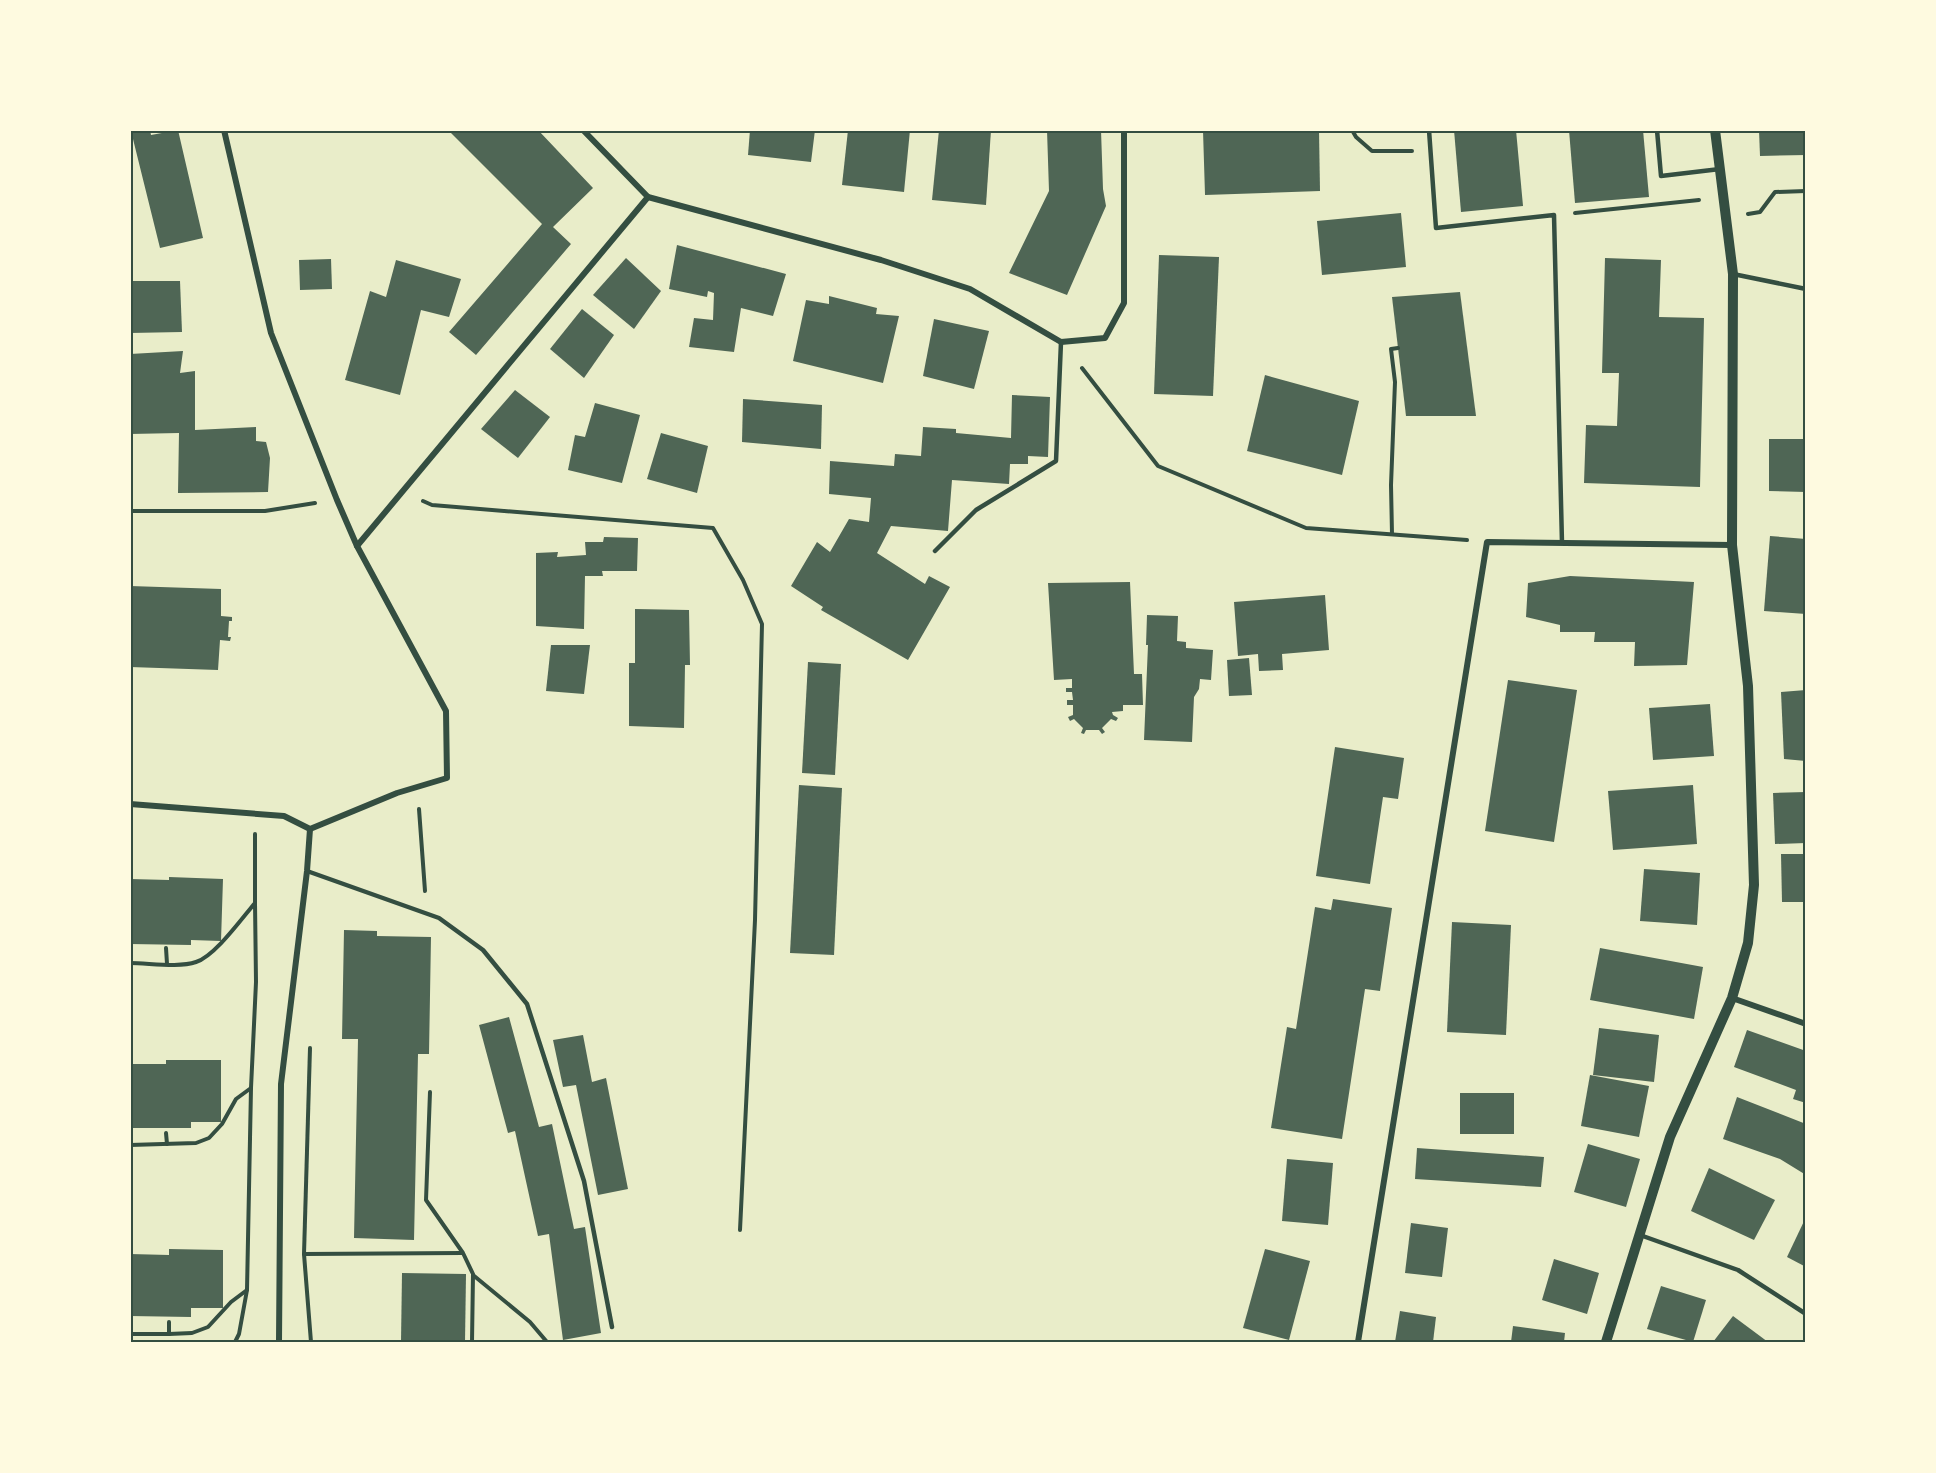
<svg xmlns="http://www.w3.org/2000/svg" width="1936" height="1473" viewBox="0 0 1936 1473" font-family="Lato,sans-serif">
<rect width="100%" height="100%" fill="#e9edc9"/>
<g fill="#4f6655">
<path d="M130,130H150L151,135L178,130L203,238L160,248L133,139L130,140Z"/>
<path d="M448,130H538L593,188L553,227L571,244L476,355L449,332L542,224Z"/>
<path d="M750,130H815L811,162L748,155Z"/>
<path d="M848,130H910L904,192L842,185Z"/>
<path d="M939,130H991L986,205L932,200Z"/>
<path d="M1047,130H1101L1103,189L1106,206L1067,295L1009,273L1049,191Z"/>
<path d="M1203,130H1319L1320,191L1205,195Z"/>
<path d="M1454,130H1516L1523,206L1461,212Z"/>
<path d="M1569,130H1643L1649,197L1575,203Z"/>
<path d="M1759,130H1806V155L1760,156Z"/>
<path d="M1401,213L1406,267L1322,275L1317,221Z"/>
<path d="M677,245L786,274L773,316L741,308L734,352L689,347L694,318L713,320L714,293L708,291L707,297L669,289Z"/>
<path d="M1159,255L1219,257L1213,396L1154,394Z"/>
<path d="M626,258L661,291L634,329L593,295Z"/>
<path d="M1605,258L1661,260L1659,317L1704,318L1700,487L1584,483L1586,425L1617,426L1619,373H1602Z"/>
<path d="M331,259L332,289L300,290L299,260Z"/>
<path d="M396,260L461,279L449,317L421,310L400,395L345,380L370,291L386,297Z"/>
<path d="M130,281H180L182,332L130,333Z"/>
<path d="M1460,292L1476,416H1406L1392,297Z"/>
<path d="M829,296L877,308L876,314L899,316L883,383L793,361L806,300L829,304Z"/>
<path d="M582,309L614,335L584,378L550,349Z"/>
<path d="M934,319L989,331L974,389L923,376Z"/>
<path d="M183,351L180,373L195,371V430L256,427V441L266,442L270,458L268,492L178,493L179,433L130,434V354Z"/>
<path d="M1265,375L1359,401L1342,475L1247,451Z"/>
<path d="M515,390L550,417L518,458L481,429Z"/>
<path d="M1012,395L1050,397L1048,457L1028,456V464H1010L1009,484L952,480L948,531L891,526L877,553L925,584L929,576L950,587L908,660L821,610L823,607L791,586L817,542L830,552L849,519L869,522L871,498L829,494L830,461L894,466L895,454L921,456L923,427L956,429V433L1011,438Z"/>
<path d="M743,399L822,405L821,449L742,442Z"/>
<path d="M595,403L640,415L622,483L568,470L575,435L585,437Z"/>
<path d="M661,433L708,446L697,493L647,479Z"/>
<path d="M1769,439H1806V492L1769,491Z"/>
<path d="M1770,536L1806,539V614L1764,611Z"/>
<path d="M604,537L638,538L637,571H602L603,576H585L584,629L536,626V553L558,552L557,557L586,555L585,542H603Z"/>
<path d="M1570,576L1694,582L1687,665L1634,666L1635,642H1594L1595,632H1560V625L1526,617L1528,583Z"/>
<path d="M1130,582L1134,674H1142L1143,705H1123V711L1112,712L1113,715L1118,718L1116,721L1111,719L1102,728L1105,732L1102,734L1099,730H1086L1084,734L1081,733L1083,728L1074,719L1070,721L1068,717L1073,715V705H1067V700H1073L1072,692H1066V688H1072V679L1054,680L1048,583Z"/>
<path d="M130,586L221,589V616L232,617V621H229L228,637H231L230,641L220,640L218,670L130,667Z"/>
<path d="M1325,595L1329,650L1282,654L1283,670L1259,671L1258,654L1238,656L1234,602Z"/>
<path d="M635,609L689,610L690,665H685L684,728L629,726V663H635Z"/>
<path d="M1147,615L1178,616L1177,641L1186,642V648L1213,650L1211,680L1200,679L1199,689L1194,697L1192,742L1144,740L1148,645H1146Z"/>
<path d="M551,645H590L584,694L546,691Z"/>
<path d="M1249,658L1252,695L1229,696L1227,660Z"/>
<path d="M808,662L841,664L835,775L802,773Z"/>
<path d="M1508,680L1577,690L1554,842L1485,831Z"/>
<path d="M1806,690V761L1784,759L1781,692Z"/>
<path d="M1710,704L1714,756L1653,760L1649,708Z"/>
<path d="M1335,747L1404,758L1398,799L1383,797L1370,884L1316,876Z"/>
<path d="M799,785L842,788L834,955L790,953Z"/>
<path d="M1693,785L1697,844L1613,850L1608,791Z"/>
<path d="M1806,792V843L1775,844L1773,793Z"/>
<path d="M1781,854H1806V902H1782Z"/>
<path d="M1644,869L1700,873L1697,925L1640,921Z"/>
<path d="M169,877L223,879L221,941L191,940V945L130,944V879L169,880Z"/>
<path d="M1333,899L1392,908L1380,991L1365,989L1342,1139L1271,1128L1287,1027L1296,1029L1315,907L1331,910Z"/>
<path d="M1452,922L1511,925L1506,1035L1447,1032Z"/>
<path d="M344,930L377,931V936L431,937L429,1054H418L414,1240L354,1238L358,1039H342Z"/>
<path d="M1600,948L1703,967L1694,1019L1590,1000Z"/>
<path d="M509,1017L539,1127L552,1124L574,1229L585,1227L601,1333L563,1340L549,1234L538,1236L515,1131L508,1133L479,1025Z"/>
<path d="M1599,1028L1659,1035L1654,1082L1593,1075Z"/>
<path d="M1747,1030L1806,1051V1103L1793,1099L1796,1090L1734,1067Z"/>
<path d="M583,1035L592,1082L606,1078L628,1189L598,1195L576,1085L563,1087L553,1040Z"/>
<path d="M166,1060H221V1122H191V1128H130V1064H166Z"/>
<path d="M1590,1075L1649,1086L1639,1137L1581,1126Z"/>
<rect x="1460" y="1093" width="54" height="41"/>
<path d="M1737,1097L1806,1124V1175L1780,1159L1723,1139Z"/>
<path d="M1588,1144L1640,1159L1626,1207L1574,1192Z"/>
<path d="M1417,1148L1544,1157L1541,1187L1415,1179Z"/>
<path d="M1287,1159L1333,1163L1328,1225L1282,1221Z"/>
<path d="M1709,1168L1775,1200L1754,1240L1691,1211Z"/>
<path d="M1806,1217V1267L1787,1257Z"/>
<path d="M1411,1223L1448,1228L1442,1277L1405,1273Z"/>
<path d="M169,1249L223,1250V1308H191V1317L130,1316V1254L169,1255Z"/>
<path d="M1265,1249L1310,1261L1289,1340L1243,1328Z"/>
<path d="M1554,1259L1599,1273L1587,1314L1542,1300Z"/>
<path d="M402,1273L466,1274L465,1342H401Z"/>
<path d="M1661,1286L1706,1300L1693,1342L1647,1329Z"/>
<path d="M1400,1311L1436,1317L1433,1342H1395Z"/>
<path d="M1733,1316L1768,1342H1713Z"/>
<path d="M1513,1326L1565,1333L1564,1342H1511Z"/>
</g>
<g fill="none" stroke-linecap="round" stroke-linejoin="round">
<g stroke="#344e41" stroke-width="4">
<path d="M1352,130L1356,137L1372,151H1412"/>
<path d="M1575,213L1699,200"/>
<path d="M1748,214L1760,212L1775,192L1806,191"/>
<path d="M1082,368L1158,466L1306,528L1467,540"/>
<path d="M423,501L432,505L713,528L743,580L762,624L755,920L740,1230"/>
<path d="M130,511H265L315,503"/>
<path d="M1392,534L1391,485L1395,382L1391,349L1398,348"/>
<path d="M419,809L425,891"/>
<path d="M255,903V834"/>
<path d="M166,948L167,964"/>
<path d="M130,963C149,963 179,968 196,962C215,956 242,918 255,903L256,982L251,1088"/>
<path d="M430,1092L426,1200L463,1253L473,1274L472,1342"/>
<path d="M166,1133L167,1144"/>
<path d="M130,1145L196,1143L209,1138L222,1124L236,1099L251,1088L247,1290L239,1334L235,1342"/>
<path d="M304,1254L310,1048"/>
<path d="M473,1275L530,1322L547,1342"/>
<path d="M169,1322V1334L192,1333L208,1327L231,1302L247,1290"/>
<path d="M130,1334H169"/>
<path d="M311,1342L304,1254L462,1253"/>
</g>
<g stroke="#344e41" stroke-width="4.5">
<path d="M1429,130L1436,228L1554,215L1562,543"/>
<path d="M1657,130L1661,176L1720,169"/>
<path d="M1733,274L1806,289"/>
<path d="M935,551L976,510L1056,461L1061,342"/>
<path d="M307,871L439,918L483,950L527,1004L584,1181L612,1327"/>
<path d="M1640,1235L1738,1270L1806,1314"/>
</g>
<g stroke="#344e41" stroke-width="6">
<path d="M583,130L648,197L881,260L970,289L1061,342L1105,338L1124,303V130"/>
<path d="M357,546L648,197"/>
<path d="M130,804L284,816L310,829L397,793L447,778L446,711L357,546L337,500L271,333L224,130"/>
<path d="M1732,998L1806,1024"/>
<path d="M279,1342L281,1084L307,871L310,829"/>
<path d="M1358,1342L1487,542L1732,545"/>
</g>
<path stroke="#344e41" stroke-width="10" d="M1606,1342L1670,1137L1732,998L1748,943L1754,885L1748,686L1732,545L1733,274L1715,130"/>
</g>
<rect width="1936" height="1473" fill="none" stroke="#fefae0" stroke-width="264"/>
<rect x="132" y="132" width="1672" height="1209" fill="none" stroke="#344e41" stroke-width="2"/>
</svg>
